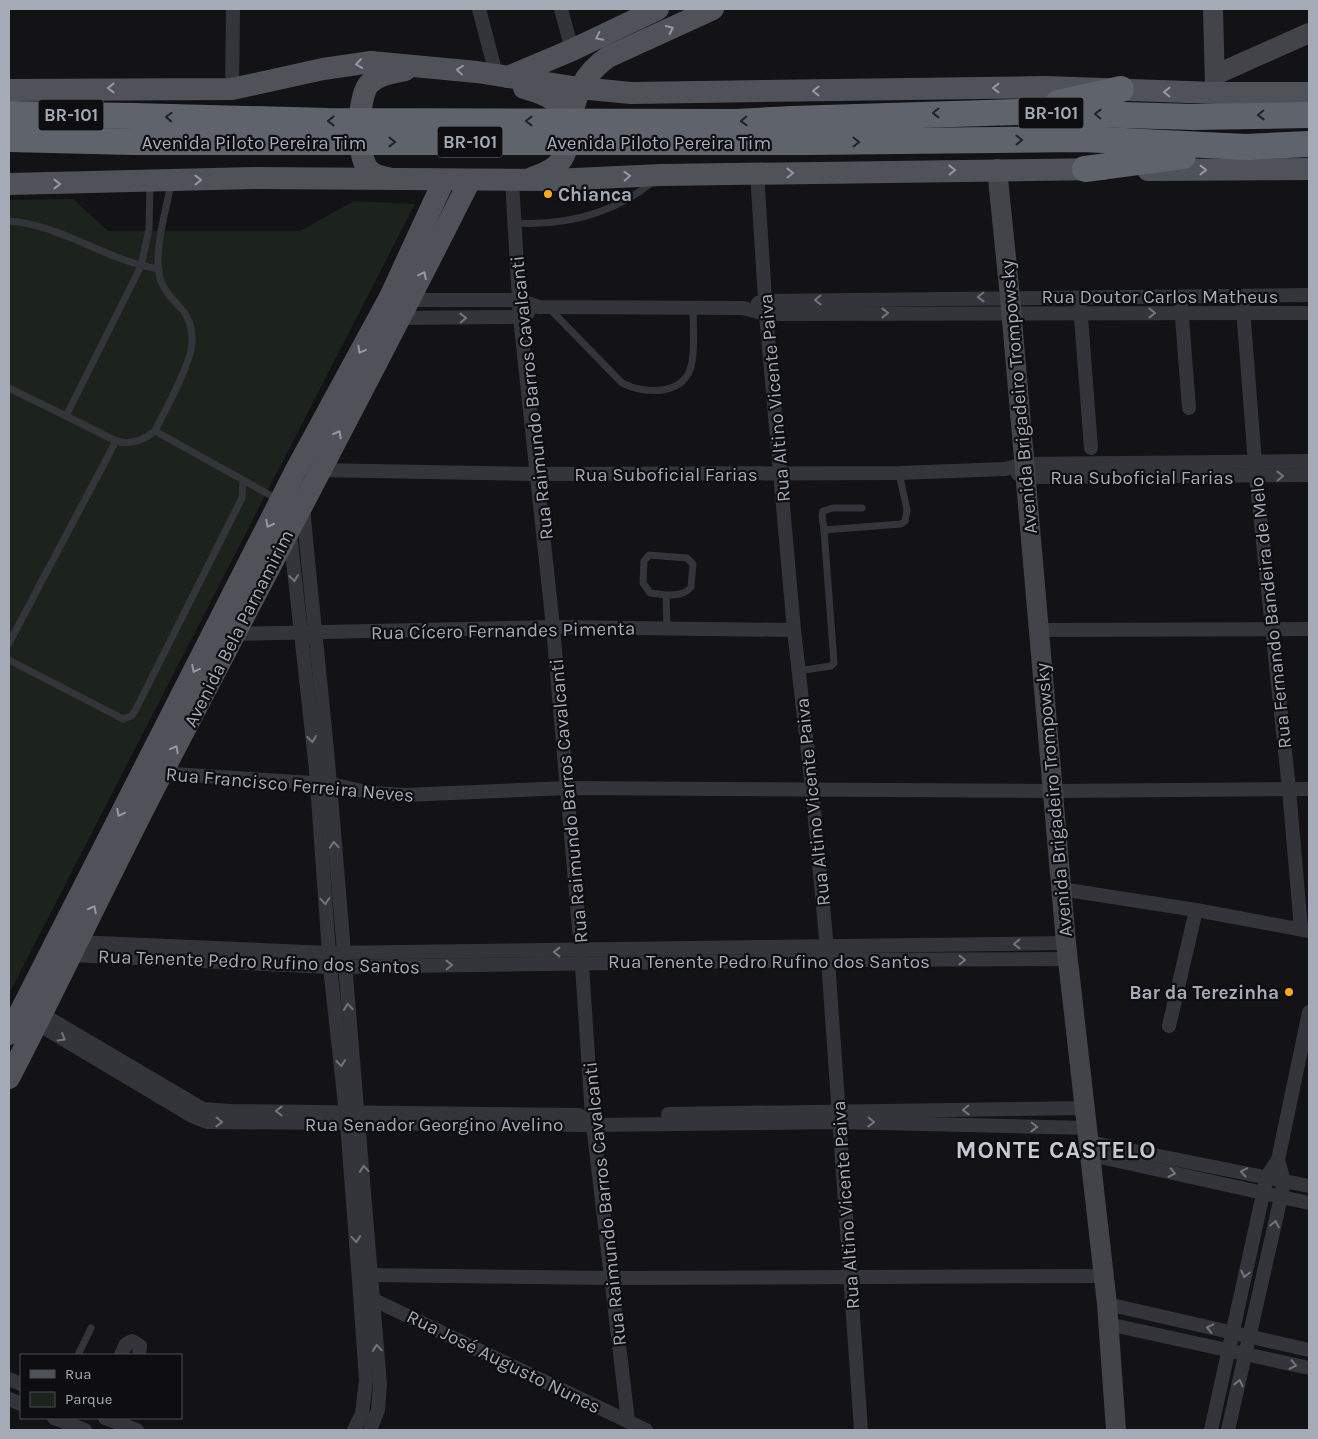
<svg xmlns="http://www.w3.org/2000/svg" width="1318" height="1439" viewBox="0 0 1318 1439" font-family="Karla,sans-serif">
<rect width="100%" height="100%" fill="#131315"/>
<path fill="#1b231c" d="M73,199L108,231H300L354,201L415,204L9,994V200Z"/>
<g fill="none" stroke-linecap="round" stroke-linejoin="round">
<g stroke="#34353a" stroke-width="7">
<path d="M9,221C63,225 106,261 159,269"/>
<path d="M515,223C566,226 613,214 654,181"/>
<path d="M549,308L622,383C645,395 687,396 692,362C695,345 693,325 693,308"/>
<path d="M9,388L66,416L141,266L149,229L150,184"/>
<path d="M66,416L116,441"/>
<path d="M243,480L277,499"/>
<path d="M862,508H833L823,511L822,515L824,530L901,524L905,521L907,510L899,473"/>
<path d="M666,595L650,593L643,583L644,561L649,555L687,558L693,564L691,587C685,595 676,595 666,595L667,629"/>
<path d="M9,643L116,441C131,445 143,441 155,431C165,410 193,361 192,340C192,306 170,306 161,281C152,256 166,210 171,184"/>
<path d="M9,660L123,719L131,716L135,711L242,498L243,480L155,431"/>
<path d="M798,671L831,666L834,663L824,530"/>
<path d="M78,1355L91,1328"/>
</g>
<g stroke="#34353a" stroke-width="14">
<path d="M479,9L496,74"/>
<path d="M561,9L572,50"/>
<path d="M232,89L233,9"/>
<path d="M757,173L766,314L794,630L812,788L828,960L861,1430"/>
<path d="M512,181L520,317L553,627L581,951L592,1116L628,1421"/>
<path d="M1242,296L1256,476L1289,789L1301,929"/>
<path d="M402,300H518L539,307L743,308L766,314L1309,313"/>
<path d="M758,303L765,301L1309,295"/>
<path d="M1080,304L1091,448"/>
<path d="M1181,305L1189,408"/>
<path d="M393,318L520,317L528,313"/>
<path d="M316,470L538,474L899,473L1005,469L1024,464L1309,461"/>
<path d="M1018,474L1025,477L1309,475"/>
<path d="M303,506C311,599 322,691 330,784C347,984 363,1184 380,1384L378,1410L370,1430"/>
<path d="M290,533L316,770L330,967L347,1123L360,1294L366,1380L362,1414L354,1430"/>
<path d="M1038,630L1309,629"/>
<path d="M229,634L553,627L794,630"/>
<path d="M157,773L330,784L372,793L405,795L568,788L1051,791L1309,789"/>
<path d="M1061,889L1196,910L1309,931"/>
<path d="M72,940L76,942L329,953L1066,943"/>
<path d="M65,952L70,955L330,967L828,960L1068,959"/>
<path d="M35,1010L203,1109L231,1111L579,1115"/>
<path d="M31,1020L192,1116L207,1122L593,1125L839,1122L1087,1128"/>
<path d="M1169,1026L1196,910"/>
<path d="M668,1114L1085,1108"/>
<path d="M1089,1142L1309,1186"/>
<path d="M1091,1155L1309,1203"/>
<path d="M365,1275L611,1278L1104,1276"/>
<path d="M368,1297L646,1430"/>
<path d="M1107,1304L1309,1350"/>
<path d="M1108,1324L1309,1368"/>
<path d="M121,1355L126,1344L132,1341L140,1346L139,1355"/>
<path d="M9,1379L21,1384"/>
<path d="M9,1399L21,1404"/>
<path d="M54,1418L85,1430"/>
<path d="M105,1418L137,1430"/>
<path d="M1211,1430L1267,1176L1278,1160L1309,1012"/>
<path d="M1228,1430L1281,1197L1284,1181L1278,1160"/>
</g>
<g stroke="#42444a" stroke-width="20">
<path d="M1213,9L1215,86"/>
<path d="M1215,75L1309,33"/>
<path d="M997,169L1010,297L1066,943L1107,1304L1116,1430"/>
</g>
<g stroke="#505259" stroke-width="22">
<path d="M508,77L572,50L658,9"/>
<path d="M524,88C534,91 544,93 553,100C571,114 574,150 556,166C549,172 540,175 532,178"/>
<path d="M9,90L232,89L323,69L371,62L477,72L579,88L631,93L1045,87L1216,93H1309"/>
<path d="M568,126C577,95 580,77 608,57L713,9"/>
<path d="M1148,170L1309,169"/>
<path d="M391,179C384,177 374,176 369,170C356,157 357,98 369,84C378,74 393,73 405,70"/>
<path d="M9,184L254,178L554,180L661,175L1103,169"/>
<path d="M9,1034L296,470L390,297L444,180"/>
<path d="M9,1078C61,978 109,875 161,775C264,576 370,380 470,180"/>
</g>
<g stroke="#5f636c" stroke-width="26">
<path d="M1058,103L1121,89"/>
<path d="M9,114L133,116"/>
<path d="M792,119L1018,112L1193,117L1309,115"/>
<path d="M9,139L133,142"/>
<path d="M808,142L1082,139L1246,147L1309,144"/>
<path d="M1085,169L1183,156"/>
</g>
<g stroke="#5f636c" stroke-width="26">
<path d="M133,116L328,121L735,122L792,119"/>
<path d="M133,142H808"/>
</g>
</g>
<defs><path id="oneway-chevron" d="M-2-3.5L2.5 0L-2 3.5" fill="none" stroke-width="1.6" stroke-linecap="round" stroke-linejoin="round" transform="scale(1.25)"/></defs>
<g stroke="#9398a3">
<use href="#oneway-chevron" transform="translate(670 29) rotate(-25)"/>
<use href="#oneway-chevron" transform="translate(599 37) rotate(154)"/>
<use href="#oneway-chevron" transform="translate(359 64) rotate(172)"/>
<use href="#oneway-chevron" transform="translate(460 70) rotate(-174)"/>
<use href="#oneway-chevron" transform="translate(111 88) rotate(180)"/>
<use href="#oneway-chevron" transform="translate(996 88) rotate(180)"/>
<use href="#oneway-chevron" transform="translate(816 91) rotate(180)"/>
<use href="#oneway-chevron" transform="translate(1167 92) rotate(-179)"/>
<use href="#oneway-chevron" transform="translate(952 170) rotate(-1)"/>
<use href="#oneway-chevron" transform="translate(1203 170)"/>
<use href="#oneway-chevron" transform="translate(790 173) rotate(-1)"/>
<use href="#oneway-chevron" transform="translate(627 176) rotate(-3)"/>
<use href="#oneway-chevron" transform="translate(198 180) rotate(-1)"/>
<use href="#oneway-chevron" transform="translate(57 184)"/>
<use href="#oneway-chevron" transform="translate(423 275) rotate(-64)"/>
<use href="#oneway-chevron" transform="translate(361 350) rotate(119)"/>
<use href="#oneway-chevron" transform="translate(338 434) rotate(-62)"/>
<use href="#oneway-chevron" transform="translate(269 524) rotate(117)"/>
<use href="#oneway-chevron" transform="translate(195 669) rotate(118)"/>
<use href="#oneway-chevron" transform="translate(175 749) rotate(-62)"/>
<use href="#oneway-chevron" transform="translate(120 813) rotate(117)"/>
<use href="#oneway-chevron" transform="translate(93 909) rotate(-63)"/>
</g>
<g stroke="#222327">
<use href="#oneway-chevron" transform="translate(936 113) rotate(179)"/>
<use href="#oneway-chevron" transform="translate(1098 114) rotate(-179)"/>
<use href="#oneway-chevron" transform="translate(1261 115) rotate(179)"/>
<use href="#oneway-chevron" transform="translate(169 117) rotate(-178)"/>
<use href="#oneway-chevron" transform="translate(331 121) rotate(-180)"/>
<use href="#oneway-chevron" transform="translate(529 121) rotate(-180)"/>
<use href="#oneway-chevron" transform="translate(744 121) rotate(178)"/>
<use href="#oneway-chevron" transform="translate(1019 140) rotate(-1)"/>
<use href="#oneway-chevron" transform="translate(392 142)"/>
<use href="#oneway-chevron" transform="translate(856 142) rotate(-1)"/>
</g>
<g stroke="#72757e">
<use href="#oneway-chevron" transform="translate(981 297) rotate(179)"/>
<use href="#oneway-chevron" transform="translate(818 300) rotate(179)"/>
<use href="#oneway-chevron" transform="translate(885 313)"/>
<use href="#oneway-chevron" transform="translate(1152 313)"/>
<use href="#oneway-chevron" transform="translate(463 318) rotate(-1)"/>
<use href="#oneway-chevron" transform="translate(1280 476) rotate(-1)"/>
<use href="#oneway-chevron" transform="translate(294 578) rotate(84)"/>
<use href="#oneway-chevron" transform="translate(312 739) rotate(83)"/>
<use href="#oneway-chevron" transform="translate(334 845) rotate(-94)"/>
<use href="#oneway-chevron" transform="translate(325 901) rotate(86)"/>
<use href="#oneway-chevron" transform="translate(1017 944) rotate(179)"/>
<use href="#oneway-chevron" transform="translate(557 952) rotate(180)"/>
<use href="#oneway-chevron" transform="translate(962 960)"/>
<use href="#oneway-chevron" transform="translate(449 965) rotate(-1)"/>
<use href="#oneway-chevron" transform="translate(348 1007) rotate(-96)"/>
<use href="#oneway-chevron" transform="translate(62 1038) rotate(30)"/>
<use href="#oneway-chevron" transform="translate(341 1063) rotate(84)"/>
<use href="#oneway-chevron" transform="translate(966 1110) rotate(179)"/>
<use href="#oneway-chevron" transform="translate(279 1111) rotate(-180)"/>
<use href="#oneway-chevron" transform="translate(219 1122) rotate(1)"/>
<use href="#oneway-chevron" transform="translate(871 1122) rotate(1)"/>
<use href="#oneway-chevron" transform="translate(1034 1127) rotate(1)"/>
<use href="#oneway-chevron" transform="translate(364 1169) rotate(-95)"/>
<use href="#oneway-chevron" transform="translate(1244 1172) rotate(-169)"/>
<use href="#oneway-chevron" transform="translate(1172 1173) rotate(12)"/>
<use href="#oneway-chevron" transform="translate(1275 1224) rotate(-78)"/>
<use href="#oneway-chevron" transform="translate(356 1239) rotate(85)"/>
<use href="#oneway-chevron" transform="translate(1245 1274) rotate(102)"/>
<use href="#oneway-chevron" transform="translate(1210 1328) rotate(-167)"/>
<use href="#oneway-chevron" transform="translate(377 1348) rotate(-95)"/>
<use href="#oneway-chevron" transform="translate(1293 1365) rotate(12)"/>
<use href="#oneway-chevron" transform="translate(1239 1383) rotate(-77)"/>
</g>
<g fill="#ffa921" stroke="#0e0e10" stroke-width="2">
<circle cx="548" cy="194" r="5"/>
<circle cx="1289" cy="992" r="5"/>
</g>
<g text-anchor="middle" stroke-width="4.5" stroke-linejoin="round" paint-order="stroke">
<g fill="#0e0e10" stroke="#777b84" stroke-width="1">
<rect x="1018.5" y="97.5" width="65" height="31" rx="4"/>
<rect x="38.5" y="99.5" width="65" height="31" rx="4"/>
<rect x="437.5" y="126.5" width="65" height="31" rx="4"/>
</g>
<g font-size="18" font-weight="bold" fill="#a4aab6">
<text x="1051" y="119">BR-101</text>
<text x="71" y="121">BR-101</text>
<text x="470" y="148">BR-101</text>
</g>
<g font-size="19" fill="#a4aab6" stroke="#0e0e10">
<text x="254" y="149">Avenida Piloto Pereira Tim</text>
<text x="659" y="149">Avenida Piloto Pereira Tim</text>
<text x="1160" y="303">Rua Doutor Carlos Matheus</text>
<text transform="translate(1018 397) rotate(-95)" y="7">Avenida Brigadeiro Trompowsky</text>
<text transform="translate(531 398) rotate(-96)" y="7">Rua Raimundo Barros Cavalcanti</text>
<text transform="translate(774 398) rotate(-95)" y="7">Rua Altino Vicente Paiva</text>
<text x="666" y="481">Rua Suboficial Farias</text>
<text x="1142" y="484">Rua Suboficial Farias</text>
<text transform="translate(1270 613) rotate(-96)" y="7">Rua Fernando Bandeira de Melo</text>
<text transform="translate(238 628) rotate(-63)" y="7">Avenida Bela Parnamirim</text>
<text transform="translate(503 630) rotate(-1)" y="7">Rua Cícero Fernandes Pimenta</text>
<text transform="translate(290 784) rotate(5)" y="7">Rua Francisco Ferreira Neves</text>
<text transform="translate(1053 800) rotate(-95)" y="7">Avenida Brigadeiro Trompowsky</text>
<text transform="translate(568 801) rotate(-95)" y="7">Rua Raimundo Barros Cavalcanti</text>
<text transform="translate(812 802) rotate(-96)" y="7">Rua Altino Vicente Paiva</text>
<text transform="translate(259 961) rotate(2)" y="7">Rua Tenente Pedro Rufino dos Santos</text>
<text x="769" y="968">Rua Tenente Pedro Rufino dos Santos</text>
<text x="434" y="1131">Rua Senador Georgino Avelino</text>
<text transform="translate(604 1204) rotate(-96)" y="7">Rua Raimundo Barros Cavalcanti</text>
<text transform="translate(845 1205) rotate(-94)" y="7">Rua Altino Vicente Paiva</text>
<text transform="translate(504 1361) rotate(26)" y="7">Rua José Augusto Nunes</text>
</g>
<g font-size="19" font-weight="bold" fill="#a4aab6" stroke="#0e0e10" text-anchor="start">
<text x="558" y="201">Chianca</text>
<text x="1279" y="999" text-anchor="end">Bar da Terezinha</text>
</g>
<g font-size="24" font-weight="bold" letter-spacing="1" fill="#c5c9d2" stroke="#0e0e10">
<text x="1056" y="1158">MONTE CASTELO</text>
</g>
</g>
<rect width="1318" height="1439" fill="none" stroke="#a4aab6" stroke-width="20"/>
<rect x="20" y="1354" width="162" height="65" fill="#0e0e10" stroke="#4a4c52"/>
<rect x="30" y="1370" width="25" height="8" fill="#505259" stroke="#4a4c52"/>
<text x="65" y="1379" font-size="15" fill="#a4aab6">Rua</text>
<rect x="30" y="1392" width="25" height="15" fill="#1b231c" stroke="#4a4c52"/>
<text x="65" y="1404" font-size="15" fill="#a4aab6">Parque</text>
</svg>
